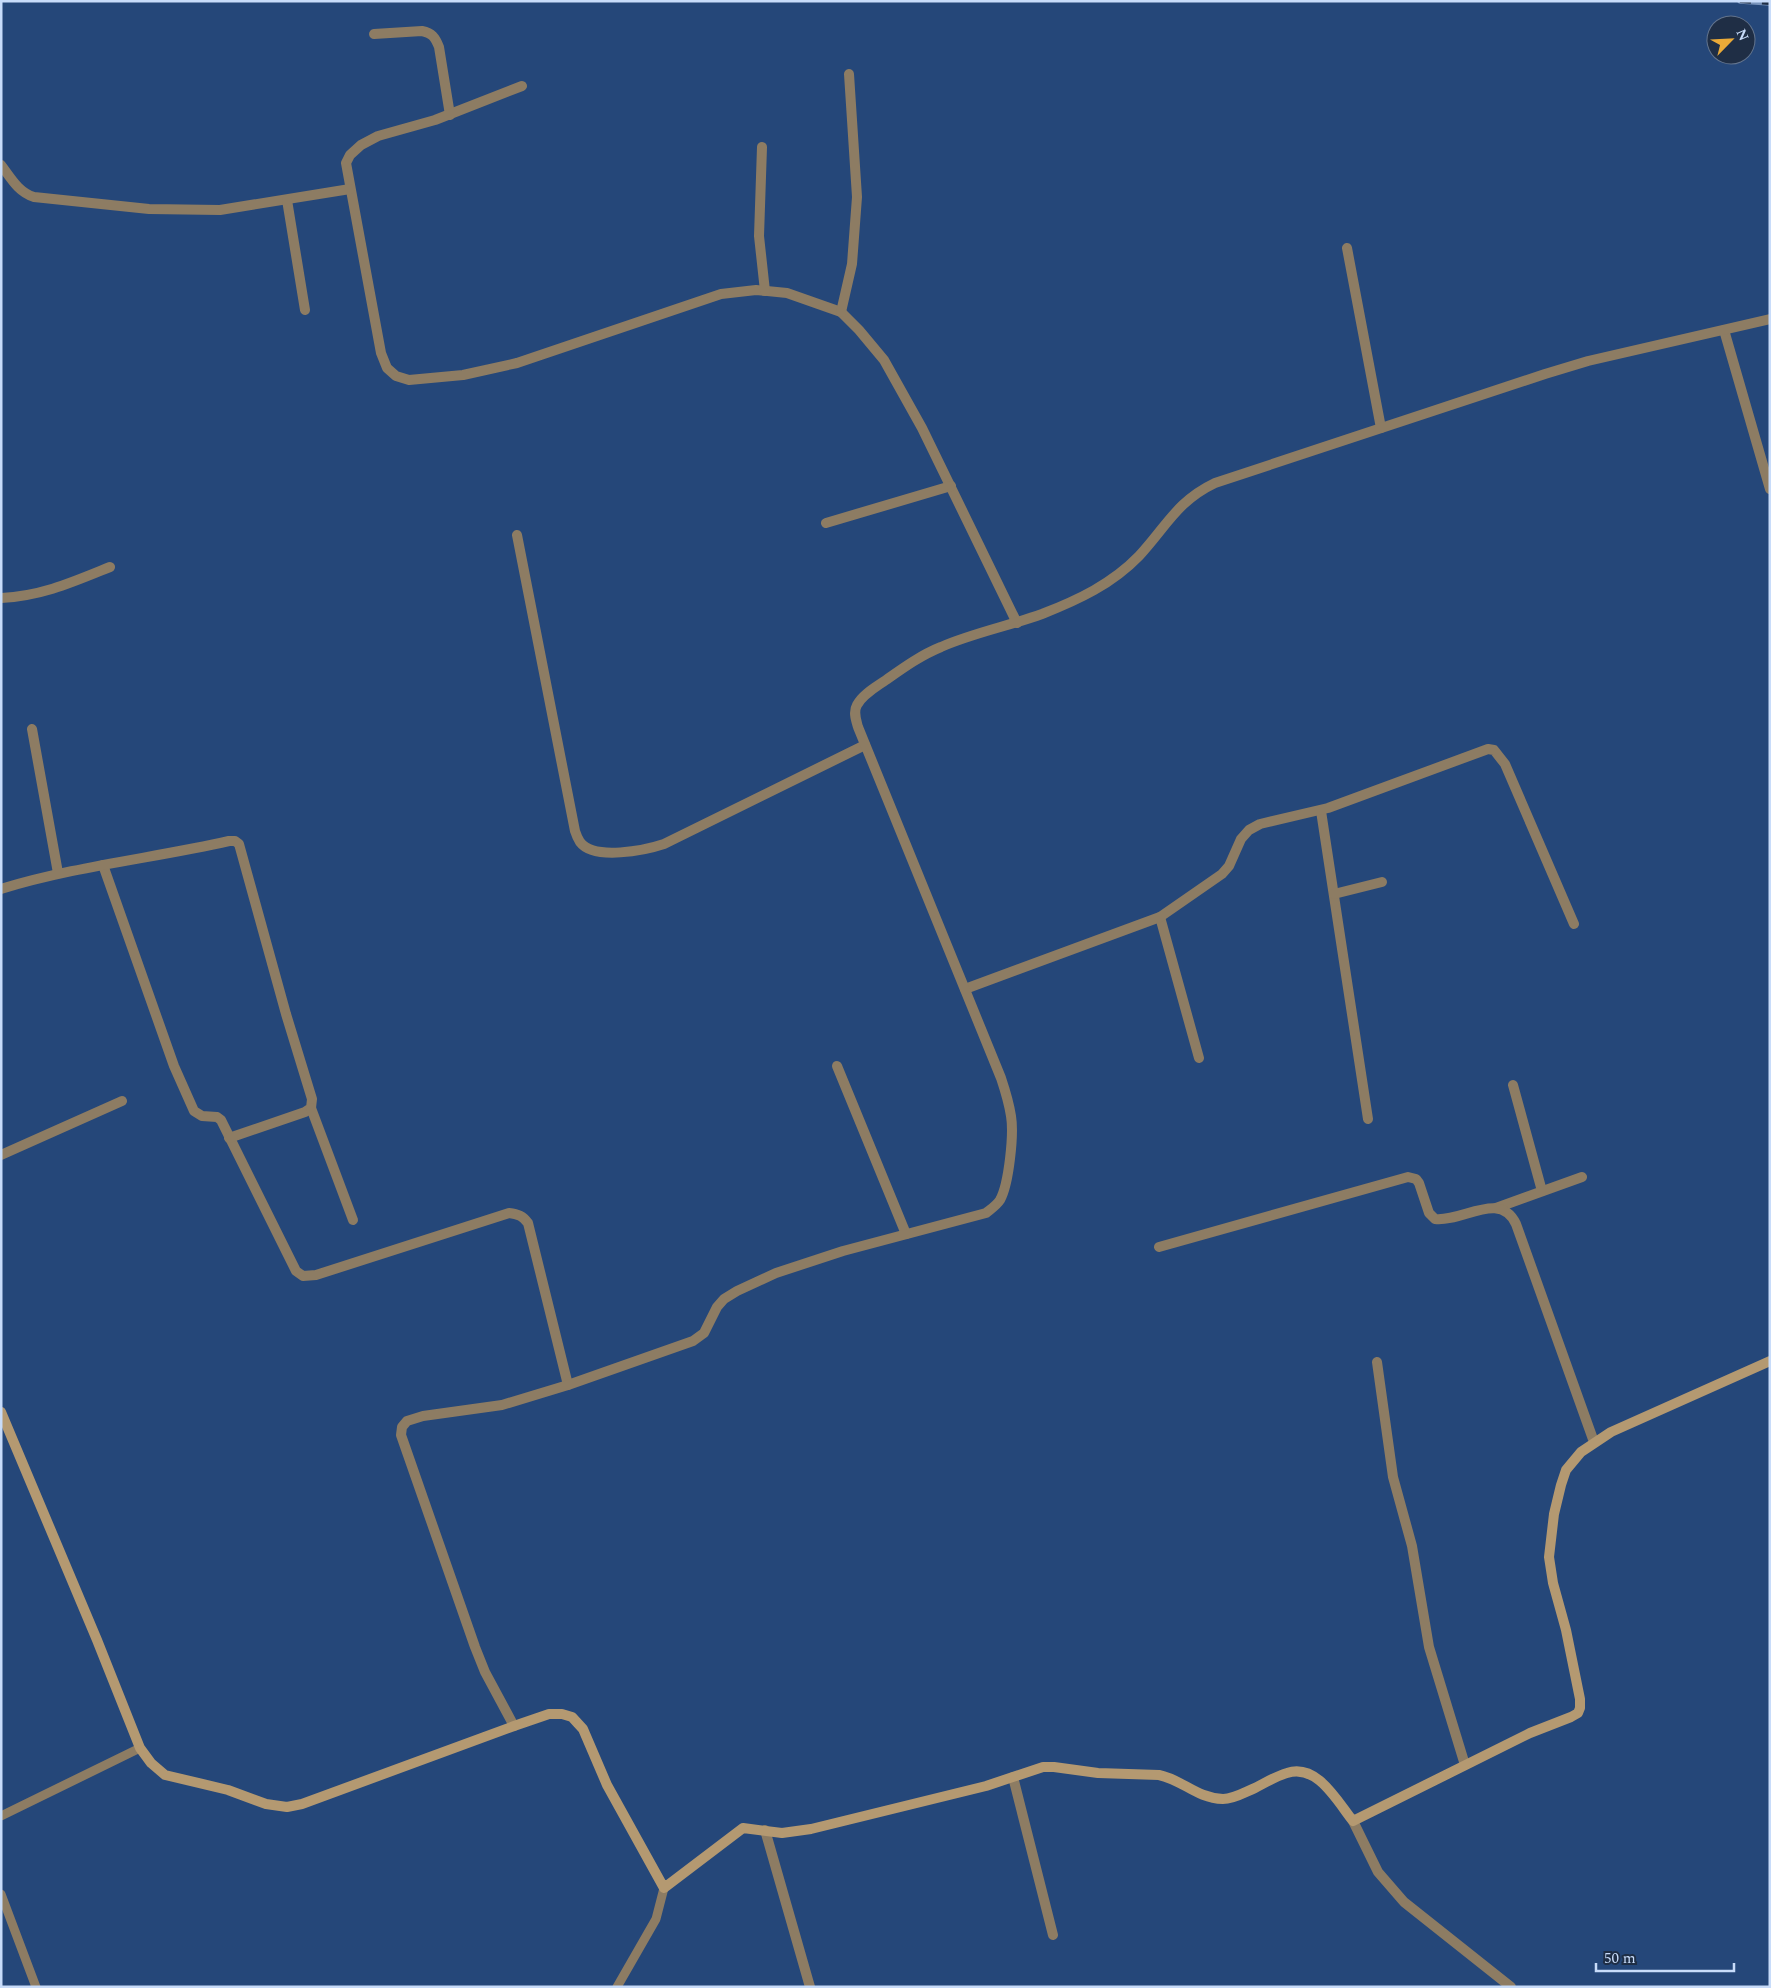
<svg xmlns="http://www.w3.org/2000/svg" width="1771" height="1988" viewBox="0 0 1771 1988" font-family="Spectral,serif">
<rect width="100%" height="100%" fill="#254779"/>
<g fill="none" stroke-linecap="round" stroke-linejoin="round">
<g stroke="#8d7c63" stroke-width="9">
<path d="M1,1816L140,1748"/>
<path d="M1,1894L36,1987"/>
<path d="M617,1987L656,1919L664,1888"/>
</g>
<g stroke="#8d7c63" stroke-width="10">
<path d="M374,34L422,31C432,33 435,37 439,47L450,115"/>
<path d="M522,86L435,120L378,136L361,145L350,155L346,163L381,353L387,368L396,376L409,380L463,375L517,363L721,294L756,290L787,293L841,312L859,330L884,360L922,428L1017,623"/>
<path d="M762,147L759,236L765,291"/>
<path d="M1,165C11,178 18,192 34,197L149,209L220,210L350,189"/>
<path d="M287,200L305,310"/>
<path d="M1347,248L1381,428"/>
<path d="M841,312L852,264L857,197L849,74"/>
<path d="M1724,330L1770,489"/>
<path d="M826,523L951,486"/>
<path d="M517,535L575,831C576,834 578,839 580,842C594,861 646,850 664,844L865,745"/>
<path d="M1,598C42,596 73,582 110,567"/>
<path d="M32,729L58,873"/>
<path d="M1321,811L1368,1119"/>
<path d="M103,865L174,1066L194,1111L202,1116L217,1117L221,1120L296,1271L303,1276L316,1275L509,1213C518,1214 523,1216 528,1223L568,1385"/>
<path d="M1,889C76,866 154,858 229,841H235L239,844L286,1014L312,1099L311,1108L305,1112L229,1138"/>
<path d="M1334,894L1382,882"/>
<path d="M1160,917L1199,1058"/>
<path d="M965,989L1160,917L1222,874L1229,866L1241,839L1249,830L1260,824L1328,808L1488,749L1494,750L1505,764L1574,924"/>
<path d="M837,1066L906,1234"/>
<path d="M1513,1085L1542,1191"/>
<path d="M311,1108L353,1220"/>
<path d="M1,1155L122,1101"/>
<path d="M1496,1208L1582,1177"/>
<path d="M1159,1247L1408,1177L1416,1179L1419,1183L1429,1213L1435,1219C1463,1222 1500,1190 1516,1224L1594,1442"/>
<path d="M1377,1362L1393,1477L1412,1546L1429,1647L1465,1765"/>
<path d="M514,1726L485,1672L475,1647L401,1435L402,1427L407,1421L423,1416L502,1405L568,1385L693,1341L704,1333L717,1307L724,1299L737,1291L776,1273L843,1251L986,1213C991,1209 997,1205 1000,1200C1009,1184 1014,1134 1011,1116C1009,1103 1005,1090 1001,1078L858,727C856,720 853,712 857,705C863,694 876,687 886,680C903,668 921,655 941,647C973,633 1009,626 1042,614C1078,600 1112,584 1139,556C1166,527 1177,501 1215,483L1545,374L1588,361L1770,319"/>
<path d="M1013,1777L1053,1935"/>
<path d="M1353,1821L1378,1872L1404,1902L1511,1987"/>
<path d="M765,1830L810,1987"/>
</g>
<path stroke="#b49971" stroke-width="10" d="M1,1412L97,1640L140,1748L151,1763L165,1775L228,1790L266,1804L287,1807L302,1804L514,1726L549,1714H562L572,1717L583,1729L607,1785L664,1888L743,1828L782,1833L811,1829L986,1786L1043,1767H1054L1098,1773L1159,1775C1183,1780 1196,1798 1223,1799C1234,1799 1245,1792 1255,1788C1265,1783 1276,1776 1287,1773C1317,1763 1337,1801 1353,1821L1530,1733L1571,1717L1578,1713L1580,1708V1699L1566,1630L1553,1583L1549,1557L1554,1514L1561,1485L1566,1470L1581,1452L1611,1432L1770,1361"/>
<g stroke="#7994bc" stroke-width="5.5">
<path id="rail" d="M1740,1L1770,3"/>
</g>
<use href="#rail" stroke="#1f2e45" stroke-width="4" stroke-dasharray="11" stroke-linecap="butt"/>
</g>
<rect width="1771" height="1988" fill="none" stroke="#c8dcfa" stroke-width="5"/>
<g transform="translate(1731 40) rotate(66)"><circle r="24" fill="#1f2e45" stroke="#63748d"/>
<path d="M0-4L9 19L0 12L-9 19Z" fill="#eaaa38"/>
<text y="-8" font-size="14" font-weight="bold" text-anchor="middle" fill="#c8dcfa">N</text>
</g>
<path d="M1596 1963v8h138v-8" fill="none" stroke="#c8dcfa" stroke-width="2.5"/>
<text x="1604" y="1963" font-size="15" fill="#c8dcfa" stroke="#1f2e45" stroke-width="4" paint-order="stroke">50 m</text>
</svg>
